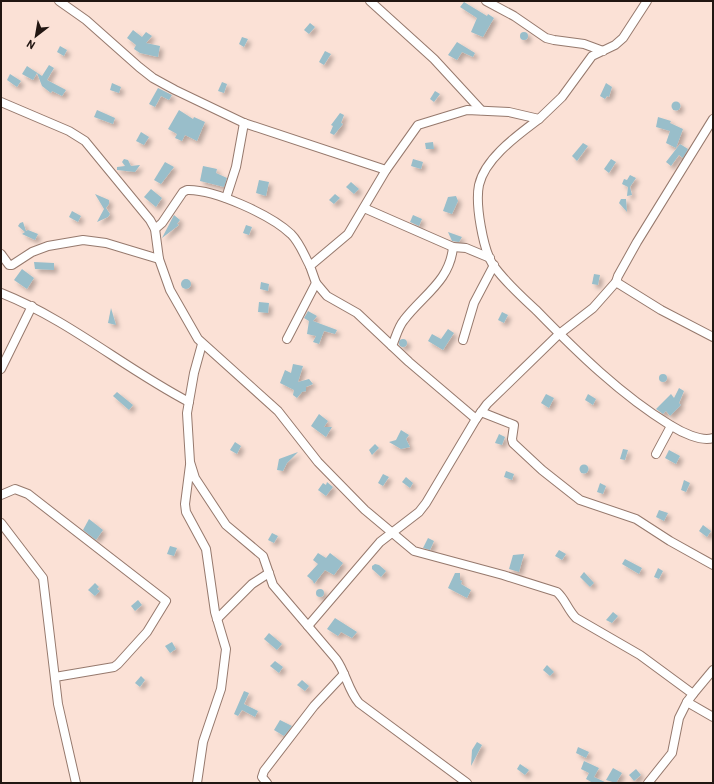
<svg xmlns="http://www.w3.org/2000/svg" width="714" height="784" viewBox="0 0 714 784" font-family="Barlow,sans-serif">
<defs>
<filter id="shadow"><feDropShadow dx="3.5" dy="3.5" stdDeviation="2" flood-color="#0004"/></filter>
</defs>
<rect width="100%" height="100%" fill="#fbe1d6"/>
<g fill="#99beca" filter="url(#shadow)">
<path d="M464,2L487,16L488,14L494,18L483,37L471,32L477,18L460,7Z"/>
<path d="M310,23L315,27L309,34L304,30Z"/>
<path d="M133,30L142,37L146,32L152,36L146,43L160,46L158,57L140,53L134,49L136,45L127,38Z"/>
<circle cx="524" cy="36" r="4"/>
<path d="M242,37L248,39L244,47L239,44Z"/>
<path d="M457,42L475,53L473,57L462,52L457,60L448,55Z"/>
<path d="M60,46L67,50L64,56L57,52Z"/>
<path d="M325,51L331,54L324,65L319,62Z"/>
<path d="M49,65L54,68L47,80L66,90L62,96L52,91L51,93L42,86L37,73L33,80L22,74L27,66L42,76Z"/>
<path d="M10,74L21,81L17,87L7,80Z"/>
<path d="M222,82L227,84L224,93L218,91Z"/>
<path d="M112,83L121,87L119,93L110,90Z"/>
<path d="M606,83L612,87L609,97L607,96L605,99L600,96Z"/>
<path d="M158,88L172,95L169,100L161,96L155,107L149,104Z"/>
<path d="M435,91L440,94L434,102L430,99Z"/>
<circle cx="676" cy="106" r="4.5"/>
<path d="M97,110L115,118L113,124L94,117Z"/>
<path d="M179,110L193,119L194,117L205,122L197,141L185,135L182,141L175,138L177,134L168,129Z"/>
<path d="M340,113L344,115L341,123L343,124L334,135L330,133L333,126L331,125Z"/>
<path d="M658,117L671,121L670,123L683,129L676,148L666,143L670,131L656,127Z"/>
<path d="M141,132L149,137L144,145L136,141Z"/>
<path d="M433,142L434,149H426L425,143Z"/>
<path d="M583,143L588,146L577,161L572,156Z"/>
<path d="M680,144L688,149L683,158L679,155L671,166L666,162Z"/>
<path d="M124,159L128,160L131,166L140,165L135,172L117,170V167L125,166L122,162Z"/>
<path d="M413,159L423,162L421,169L411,166Z"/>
<path d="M611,159L616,162L609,173L604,169Z"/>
<path d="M165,162L174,167L161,184L154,180Z"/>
<path d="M203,166L217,169L216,173L227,178L224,187L200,181Z"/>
<path d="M630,175L636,178L630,187L632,195L627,196L628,187L622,184L624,179L627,180Z"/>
<path d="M259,180L269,182L266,196L256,193Z"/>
<path d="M351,182L359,189L354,194L346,187Z"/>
<path d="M151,189L162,198L156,207L144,197Z"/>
<path d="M95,194L109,200V204L106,208L110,214L108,217L97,222L104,209Z"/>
<path d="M335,194L340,198L334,204L329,200Z"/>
<path d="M456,196L458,201L452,214L443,211L448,197Z"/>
<path d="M626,199L627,212L619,203L621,199Z"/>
<path d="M72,211L81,216L78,222L69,217Z"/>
<path d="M174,215L180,220L177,224L179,225L162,238Z"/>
<path d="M413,215L422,219L419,226L410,222Z"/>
<path d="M23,222L26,231L28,230L38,234L35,240L22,234L25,232L18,226L20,223Z"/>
<path d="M246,225L252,227L249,235L243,233Z"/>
<path d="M448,232L462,237L459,242L452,241Z"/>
<path d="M34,262L54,263V270L35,269Z"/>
<path d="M22,269L34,278L27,289L14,280Z"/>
<path d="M594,274L600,275L598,285L592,284Z"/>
<circle cx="186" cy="284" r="5"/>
<path d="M261,282L269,284L268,291L260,289Z"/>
<path d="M259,302L269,303L268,313L258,312Z"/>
<path d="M111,308L116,325L108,323Z"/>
<path d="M308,311L317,316L313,321L337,330L335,334L324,331L319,344L313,342L316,336L307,334L309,321L304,318Z"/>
<path d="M502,312L508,315L504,323L498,320Z"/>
<path d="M448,329L454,333L443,350L428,341L432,334L441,339Z"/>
<circle cx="403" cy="343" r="4"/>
<path d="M293,364L303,366L298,382L309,379L313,384L306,387V391L302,392L297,398L293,395L294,390L280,383L285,370L291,373Z"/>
<circle cx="663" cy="378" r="4"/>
<path d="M679,388L684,391L679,403L681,405L670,416L666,411L663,414L656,409L671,394L674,398Z"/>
<path d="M117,392L133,405L129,410L113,396Z"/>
<path d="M546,394L554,398L549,408L541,403Z"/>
<path d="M588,394L596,399L593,405L585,400Z"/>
<path d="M319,414L328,421L324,427H332L326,437L311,426Z"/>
<path d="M401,430L409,435L406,439L410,447L401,449L389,442L396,440Z"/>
<path d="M499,434L505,437L502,445L495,443Z"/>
<path d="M235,442L241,446L237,454L230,450Z"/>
<path d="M375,444L379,448L372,455L369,450Z"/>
<path d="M623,449L628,450L625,460L620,459Z"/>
<path d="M669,450L680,456L676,464L665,458Z"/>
<path d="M298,452L287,463L283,471L277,470L279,459Z"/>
<circle cx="584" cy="469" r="4.5"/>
<path d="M506,471L514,474L512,480L504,477Z"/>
<path d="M383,474L389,477L383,486L378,483Z"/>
<path d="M406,477L413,483L410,488L402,482Z"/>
<path d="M684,480L690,483L686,492L681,490Z"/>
<path d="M327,482L333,487L326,496L318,490L323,483L326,485Z"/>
<path d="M600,483L606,486L603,494L597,492Z"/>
<path d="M659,510L668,513L664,521L656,517Z"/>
<path d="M89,519L103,530L96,540L83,530Z"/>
<path d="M703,525L711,531L707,537L699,531Z"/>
<path d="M272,533L278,536L274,543L268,540Z"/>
<path d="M428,538L434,541L430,550L423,548Z"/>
<path d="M170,546L177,548L174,556L167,554Z"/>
<path d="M559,550L566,554L562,560L555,556Z"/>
<path d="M318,553L326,558L330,553L343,563L334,575L325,570L314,584L313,581L307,576L318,564L313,560Z"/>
<path d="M524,554L519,572L509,569L513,555Z"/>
<path d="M625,559L642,568L639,574L622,564Z"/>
<path d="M375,564L379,565L386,571L381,577L372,569V566Z"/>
<path d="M658,568L663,571L659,579L654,577Z"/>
<path d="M584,572L594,583L590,587L580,577Z"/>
<path d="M455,573H460V580L462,581L461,584L471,590L467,598L448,588Z"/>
<path d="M95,583L99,587L97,589L100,591L95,596L88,590Z"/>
<circle cx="320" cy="593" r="4"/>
<path d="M138,600L142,605L135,611L131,606Z"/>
<path d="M613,612L618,616L612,623L606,620Z"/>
<path d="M335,618L357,632L352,638L341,632L338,636L327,629Z"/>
<path d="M269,633L282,644L277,650L264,639Z"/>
<path d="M172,642L176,649L170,653L165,646Z"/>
<path d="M275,661L283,667L279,673L270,666Z"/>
<path d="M547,665L554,672L550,676L543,670Z"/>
<path d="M141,676L145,680L140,687L135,683Z"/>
<path d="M302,680L309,686L305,691L297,685Z"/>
<path d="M244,691L249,693L244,704L258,711L255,717L242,710L238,716L234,714Z"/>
<path d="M280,720L292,726L284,736L274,730Z"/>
<path d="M477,742L482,745L471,766L472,750Z"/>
<path d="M578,747L589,752L586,758L576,753Z"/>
<path d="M584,761L599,768L594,777L607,783H593L586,779L589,773L581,769Z"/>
<path d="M520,764L529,770L525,775L517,769Z"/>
<path d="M613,768L622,773L616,783L606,780Z"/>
<path d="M636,769L641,775L634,781L629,775Z"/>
</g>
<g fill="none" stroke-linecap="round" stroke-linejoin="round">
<g stroke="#96796d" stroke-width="10">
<g id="street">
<path d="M59,1L86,20L139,67L153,78L175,90L244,123L386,170"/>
<path d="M370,1L434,59L481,110"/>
<path d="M486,1L514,16L546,38L554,40L584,44L603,51"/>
<path d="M1,102L69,131L85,141L150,220L155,229L159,259L170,290L198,339L278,411L318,462L365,510L414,551L503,575L557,592C565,599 568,610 576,618L640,655L693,694L687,702L713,717"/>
<path d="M539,119C518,135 485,158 479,185C475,204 483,249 493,265C505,282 522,297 537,311C577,352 621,395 670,425C681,432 701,442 713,438"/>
<path d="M226,198L236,167L244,123"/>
<path d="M364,208L453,247L466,248L490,258"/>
<path d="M155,229L162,223L183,192L187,190C214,189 271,215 291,234C300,243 304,255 310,266"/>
<path d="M1,254L9,265H12L32,252L48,246L83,240L106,243L159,259"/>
<path d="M616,282L661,310L713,337"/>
<path d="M316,283L327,296L357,313L409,362L476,419"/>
<path d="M1,293C69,320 124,368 189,402"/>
<path d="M287,339L316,283L310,266L348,234L386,170L418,125L467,110L509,112L539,119L562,97L592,56L615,45L623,38L647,1"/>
<path d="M463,340L474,303L494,265"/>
<path d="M202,344L194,373L187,413L190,462L195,478L226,525L263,556L273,585L336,659C346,673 348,690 359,703L467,783"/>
<path d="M392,346C396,337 398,327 404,320C423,295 450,281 453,247"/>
<path d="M1,369L32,306"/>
<path d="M481,412L514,425L512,439L513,443L542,470L580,500L636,519L670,541L713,565"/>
<path d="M656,454L671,426"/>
<path d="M190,465L185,504L186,512L206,549L215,612L226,649L221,689L203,742L197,783"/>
<path d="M1,495L15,489L28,494L166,601L147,632L118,664L114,667L55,677"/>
<path d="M1,523L43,578L58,704L76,783"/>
<path d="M217,619L252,584L269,573"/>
<path d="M308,626L380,542L419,512L426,503L476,419L487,404L558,335L593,308L616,282L618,276L637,242L713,119"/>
<path d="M693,694L713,670"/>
<path d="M267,783L262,777L264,771L314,706L344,674"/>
<path d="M648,783L672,753L679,718L687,702"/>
</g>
</g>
<use href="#street" stroke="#fff" stroke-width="8"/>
</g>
<rect width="714" height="784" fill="none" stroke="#211612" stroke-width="4"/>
<g transform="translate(36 36) rotate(211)" stroke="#fbe1d6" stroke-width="3" paint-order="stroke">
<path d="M0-3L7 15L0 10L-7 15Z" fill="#211612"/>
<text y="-6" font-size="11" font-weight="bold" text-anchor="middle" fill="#211612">N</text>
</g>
</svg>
